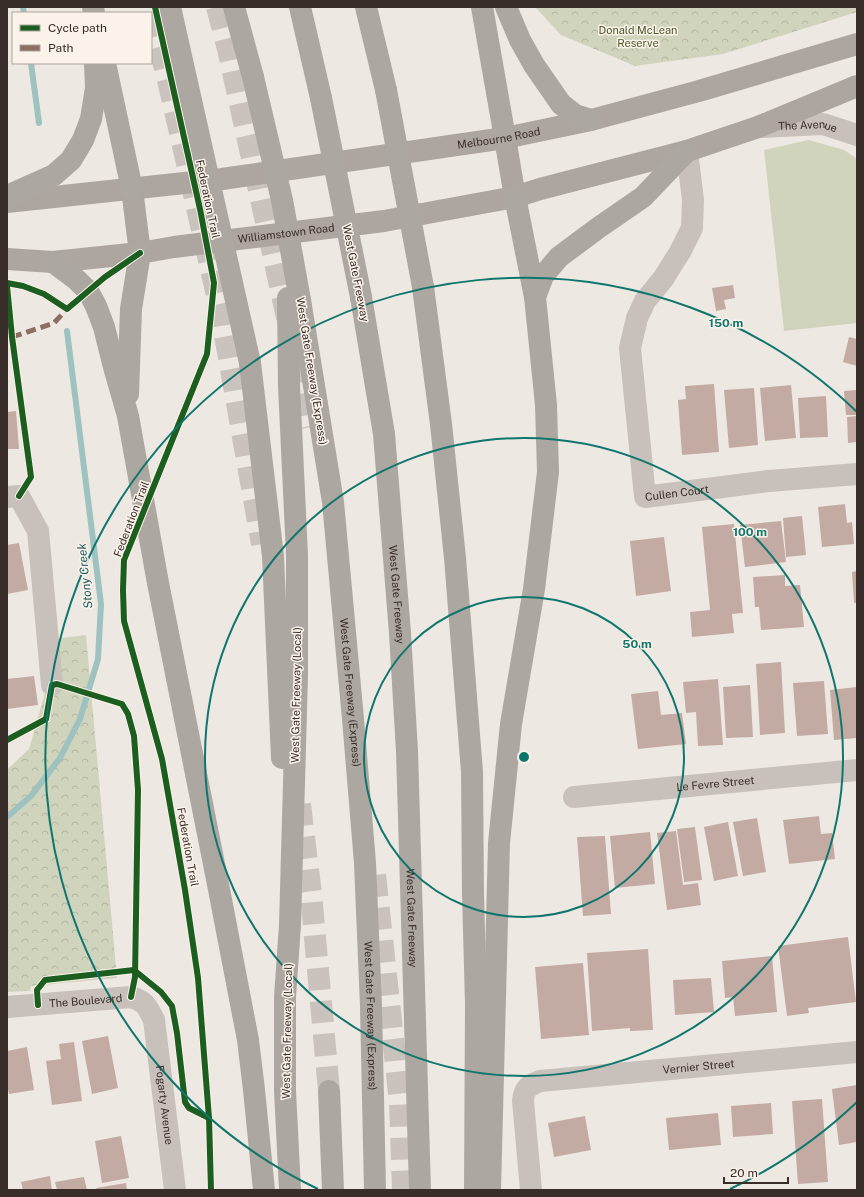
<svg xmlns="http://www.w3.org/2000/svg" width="864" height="1197" viewBox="0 0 864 1197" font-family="'Public Sans',sans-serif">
<defs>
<pattern id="park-crowns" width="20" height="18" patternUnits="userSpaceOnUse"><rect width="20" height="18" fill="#d0d4bc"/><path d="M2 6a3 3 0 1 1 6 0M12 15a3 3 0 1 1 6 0" fill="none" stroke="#b3b6a2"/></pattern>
</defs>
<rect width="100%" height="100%" fill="#eee8e2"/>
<path fill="#d0d4bc" d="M809,140L844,150L857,159V323L784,331L764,150Z"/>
<g fill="url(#park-crowns)">
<path d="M535,7H857V12L723,54L635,66L561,35Z"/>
<path d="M86,635L117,978L31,986L30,991L7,992V770L29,749L61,638Z"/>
</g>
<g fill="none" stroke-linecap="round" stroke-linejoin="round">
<g stroke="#9ec2c0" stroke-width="6">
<path d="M23,7L24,13"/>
<path d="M31,63L39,123"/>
<path d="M7,817L31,796L60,758L80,719L98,659L101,604L67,331"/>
</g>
</g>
<g fill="#c3aba3">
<path d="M733,285L735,298L724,300L726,309L716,311L712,288Z"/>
<path d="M849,337L857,339V366L843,362Z"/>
<path d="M714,384L719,452L682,455L678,400L686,399L685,386Z"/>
<path d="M791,385L796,438L765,441L760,388Z"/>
<path d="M754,388L758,445L729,448L724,390Z"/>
<path d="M857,390V415H846L844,391Z"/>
<path d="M826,396L828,437L800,438L798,398Z"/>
<path d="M16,411L19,449H7V412Z"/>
<path d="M857,416V442L848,443L847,417Z"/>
<path d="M845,504L847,523L852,522L854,544L822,547L818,507Z"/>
<path d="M802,516L806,555L786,557L783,518Z"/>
<path d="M781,521L786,562L745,567L740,525Z"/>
<path d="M734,524L743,613L732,614L734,633L692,637L690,612L710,610L702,527Z"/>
<path d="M664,537L671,591L636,596L630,541Z"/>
<path d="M19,543L28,590L7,594V545Z"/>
<path d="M857,571V603H854L852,572Z"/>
<path d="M785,575V586L800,585L804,627L761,630L759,607H755L753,577Z"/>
<path d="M781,662L785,733L760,735L756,664Z"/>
<path d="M34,676L38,705L7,709V679Z"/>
<path d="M718,679L723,745L698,746L696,712L686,713L683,682Z"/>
<path d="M824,681L828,734L797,736L793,683Z"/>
<path d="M750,685L753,737L726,738L723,687Z"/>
<path d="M857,687V738L834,740L830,690Z"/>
<path d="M658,691L661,715L682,713L686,744L638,749L631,694Z"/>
<path d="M819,816L821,834L832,833L835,859L789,864L783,820Z"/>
<path d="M757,818L766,872L743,876L733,822Z"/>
<path d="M728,822L738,876L714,881L704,827Z"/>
<path d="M695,827L702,880L684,882L677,829Z"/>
<path d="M676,831L683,885L698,883L701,905L667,910L657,833Z"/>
<path d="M650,832L655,884L615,888L610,836Z"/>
<path d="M605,836L611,914L583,916L577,837Z"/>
<path d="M848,937L856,1002L808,1008L809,1013L787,1016L778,946Z"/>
<path d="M648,949L653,1030L630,1031V1028L592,1031L587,953Z"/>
<path d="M772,956L777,1012L735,1016L733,997L725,998L722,961Z"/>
<path d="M583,963L589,1035L541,1039L535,967Z"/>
<path d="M711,978L714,1012L675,1015L673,980Z"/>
<path d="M108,1036L118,1088L92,1094L82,1041Z"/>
<path d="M74,1042L82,1101L52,1105L46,1061L61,1059L59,1044Z"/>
<path d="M27,1047L34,1090L9,1094L7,1085V1051Z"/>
<path d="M857,1085V1142L839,1145L832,1089Z"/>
<path d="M822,1099L828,1182L798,1184L792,1101Z"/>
<path d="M771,1103L773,1134L733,1137L731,1106Z"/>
<path d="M718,1113L721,1145L669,1150L666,1118Z"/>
<path d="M585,1116L591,1150L554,1157L548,1123Z"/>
<path d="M121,1136L129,1178L102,1183L95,1141Z"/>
<path d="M50,1176L52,1190H23L21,1182Z"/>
<path d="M84,1177L87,1190H57L55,1182Z"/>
<path d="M126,1183L127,1190H97L96,1188Z"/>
</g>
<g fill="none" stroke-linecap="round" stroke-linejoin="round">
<g stroke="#cac3bd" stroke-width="22" stroke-dasharray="22 11" stroke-linecap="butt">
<path d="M217,7L228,49L311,427"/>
<path d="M151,15L168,80L221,313L262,544"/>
<path d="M300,804L311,894L329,1091"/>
<path d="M375,875L400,1102L403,1190"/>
</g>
<g stroke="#c8c0bb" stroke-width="22">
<path id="s1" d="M760,127L823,124L857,135"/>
<path id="s2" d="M687,151L693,200L692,228L680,252L663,279L645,301L637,318L630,348L645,497L769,481L857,474"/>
<path d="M7,497L19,496L38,531L52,685"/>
<path id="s3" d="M574,797L857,770"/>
<path id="s4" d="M7,1007L131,997C146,1002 147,1006 154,1020L175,1190"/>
<path id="s5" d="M531,1190L523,1101C524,1088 528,1086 540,1081L857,1052"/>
</g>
<g stroke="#ada5a0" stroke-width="22">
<path d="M505,138L515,197"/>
<path d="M132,189L140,253"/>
<path id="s6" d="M7,202L222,179L505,138L591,120L699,91L857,44"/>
<path id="s7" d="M7,259L53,262L140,253L174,247L384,221L515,197L540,189L687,151L758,127L857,86"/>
</g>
<g stroke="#ada7a1" stroke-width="22">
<path d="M93,7L94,13"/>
<path d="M234,7L253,77"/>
<path d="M300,7L321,98"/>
<path d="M366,7L386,90"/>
<path d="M482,7L505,138"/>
<path d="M506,7L520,40L534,65L561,104L575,115L591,120"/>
<path d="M105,63L132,189"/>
<path d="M7,196L54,175L71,160L83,140L91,119L96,88L95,63"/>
<path d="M53,262L77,280L88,291L96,306L104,327L114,367L128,416L158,583L217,879L248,1040L254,1090L264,1190"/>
<path d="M423,287L441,424L455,558L472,772L473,894L476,1004L475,1190"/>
<path id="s8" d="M361,297L384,434L400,633L407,751L420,1190"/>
<path d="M535,297L543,276L559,257L598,228L643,197L687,151"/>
<path d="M288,298L289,386L297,555V676L290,925L285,997V1091L290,1190"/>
<path id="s9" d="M300,300L333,502L353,719L365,863L371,1006L375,1190"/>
<path d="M250,363L273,556L282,758"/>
<path d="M128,394L131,309L140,253"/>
<path d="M329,1091L333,1190"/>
<path d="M490,1190L499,843L511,724L534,589L548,472L546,405L535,297L515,197"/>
</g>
<g stroke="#ada7a1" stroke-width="22">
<path d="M170,7L250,363"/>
<path d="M253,77L282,200L300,300"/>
<path d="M386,90L423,287"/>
<path d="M321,98L361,297"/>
</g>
<path stroke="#8d6e63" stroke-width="5" stroke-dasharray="10 5" stroke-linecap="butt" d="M12,337L54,323L67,309"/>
<g stroke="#fbf2ea" stroke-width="8">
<g id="cycleway">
<path d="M155,7L200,209L214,283L207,354L124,560L123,590L124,621L162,759L185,890L198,978L209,1118L211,1190"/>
<path d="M7,283L23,286L44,294L67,309L105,277L140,253"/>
<path d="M7,286L12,337L31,477L19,496"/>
<path d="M7,740L46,719L52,685L57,684L122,704L128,714L134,736L138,790L135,977L131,997"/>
<path d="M38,1005L37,990L45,980L134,970L161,992L172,1006L177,1033L185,1102L189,1108L209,1118"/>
</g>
</g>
<use href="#cycleway" stroke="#1b5e20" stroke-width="6"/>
</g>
<g fill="none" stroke="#0f766e" stroke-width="2">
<circle cx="524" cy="757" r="160"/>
<circle cx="524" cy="757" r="319"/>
<path d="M857 1102A479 479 0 0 1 730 1189M318 1189A479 479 0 1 1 857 412"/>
</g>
<g text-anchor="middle" stroke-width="3" stroke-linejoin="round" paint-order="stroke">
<g font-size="11" fill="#4a592b" stroke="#fbf2ea">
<text x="638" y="34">Donald McLean<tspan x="638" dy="13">Reserve</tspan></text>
</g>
<g font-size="11" fill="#392d29" stroke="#fbf2ea">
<text dy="4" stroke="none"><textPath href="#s1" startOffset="48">The Avenue</textPath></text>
<text dy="4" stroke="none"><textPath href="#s6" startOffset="496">Melbourne Road</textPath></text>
<text transform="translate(208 199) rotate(78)" y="4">Federation Trail</text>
<text dy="4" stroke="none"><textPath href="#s7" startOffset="281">Williamstown Road</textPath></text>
<text transform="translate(356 273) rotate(79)" y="4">West Gate Freeway</text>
<text transform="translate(312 371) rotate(81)" y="4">West Gate Freeway (Express)</text>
<text dy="4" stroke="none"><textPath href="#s2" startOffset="396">Cullen Court</textPath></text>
<text transform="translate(131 519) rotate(-69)" y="4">Federation Trail</text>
<text dy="4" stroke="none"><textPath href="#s8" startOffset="300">West Gate Freeway</textPath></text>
<text dy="4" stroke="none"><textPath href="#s9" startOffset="396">West Gate Freeway (Express)</textPath></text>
<text transform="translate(296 695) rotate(-89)" y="4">West Gate Freeway (Local)</text>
<text dy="4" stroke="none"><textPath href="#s3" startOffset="142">Le Fevre Street</textPath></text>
<text transform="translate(188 847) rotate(80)" y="4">Federation Trail</text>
<text dy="4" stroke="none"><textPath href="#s8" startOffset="624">West Gate Freeway</textPath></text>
<text dy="4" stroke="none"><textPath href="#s4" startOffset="79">The Boulevard</textPath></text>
<text dy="4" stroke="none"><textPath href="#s9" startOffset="720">West Gate Freeway (Express)</textPath></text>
<text transform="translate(287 1031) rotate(-89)" y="4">West Gate Freeway (Local)</text>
<text dy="4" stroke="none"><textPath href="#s5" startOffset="277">Vernier Street</textPath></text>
<text dy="4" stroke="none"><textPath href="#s4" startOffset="244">Fogarty Avenue</textPath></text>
</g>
<g font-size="12" font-style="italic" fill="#1c5b5d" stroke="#fbf2ea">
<text transform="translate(85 576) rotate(-96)" y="4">Stony Creek</text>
</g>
</g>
<circle cx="524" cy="757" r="6" fill="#0f766e" stroke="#fbf2ea" stroke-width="2"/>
<g font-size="12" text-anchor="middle" font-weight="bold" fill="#0f766e" stroke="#fbf2ea" stroke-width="3" stroke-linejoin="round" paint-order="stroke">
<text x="726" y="327">150 m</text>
<text x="750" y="536">100 m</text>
<text x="637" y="648">50 m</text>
</g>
<rect width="864" height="1197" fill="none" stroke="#392d29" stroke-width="16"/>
<rect x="12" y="12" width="140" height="52" fill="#fbf2ea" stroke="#ada39d"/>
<rect x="20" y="25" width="20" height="6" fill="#1b5e20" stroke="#ada39d"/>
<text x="48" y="32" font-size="12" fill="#392d29">Cycle path</text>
<rect x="20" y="45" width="20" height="6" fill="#8d6e63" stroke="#ada39d"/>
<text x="48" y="52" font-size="12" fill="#392d29">Path</text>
<path d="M724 1177v6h64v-6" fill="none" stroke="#392d29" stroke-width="2"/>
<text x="730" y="1177" font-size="12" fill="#392d29" stroke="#fbf2ea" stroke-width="3" paint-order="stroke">20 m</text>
</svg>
